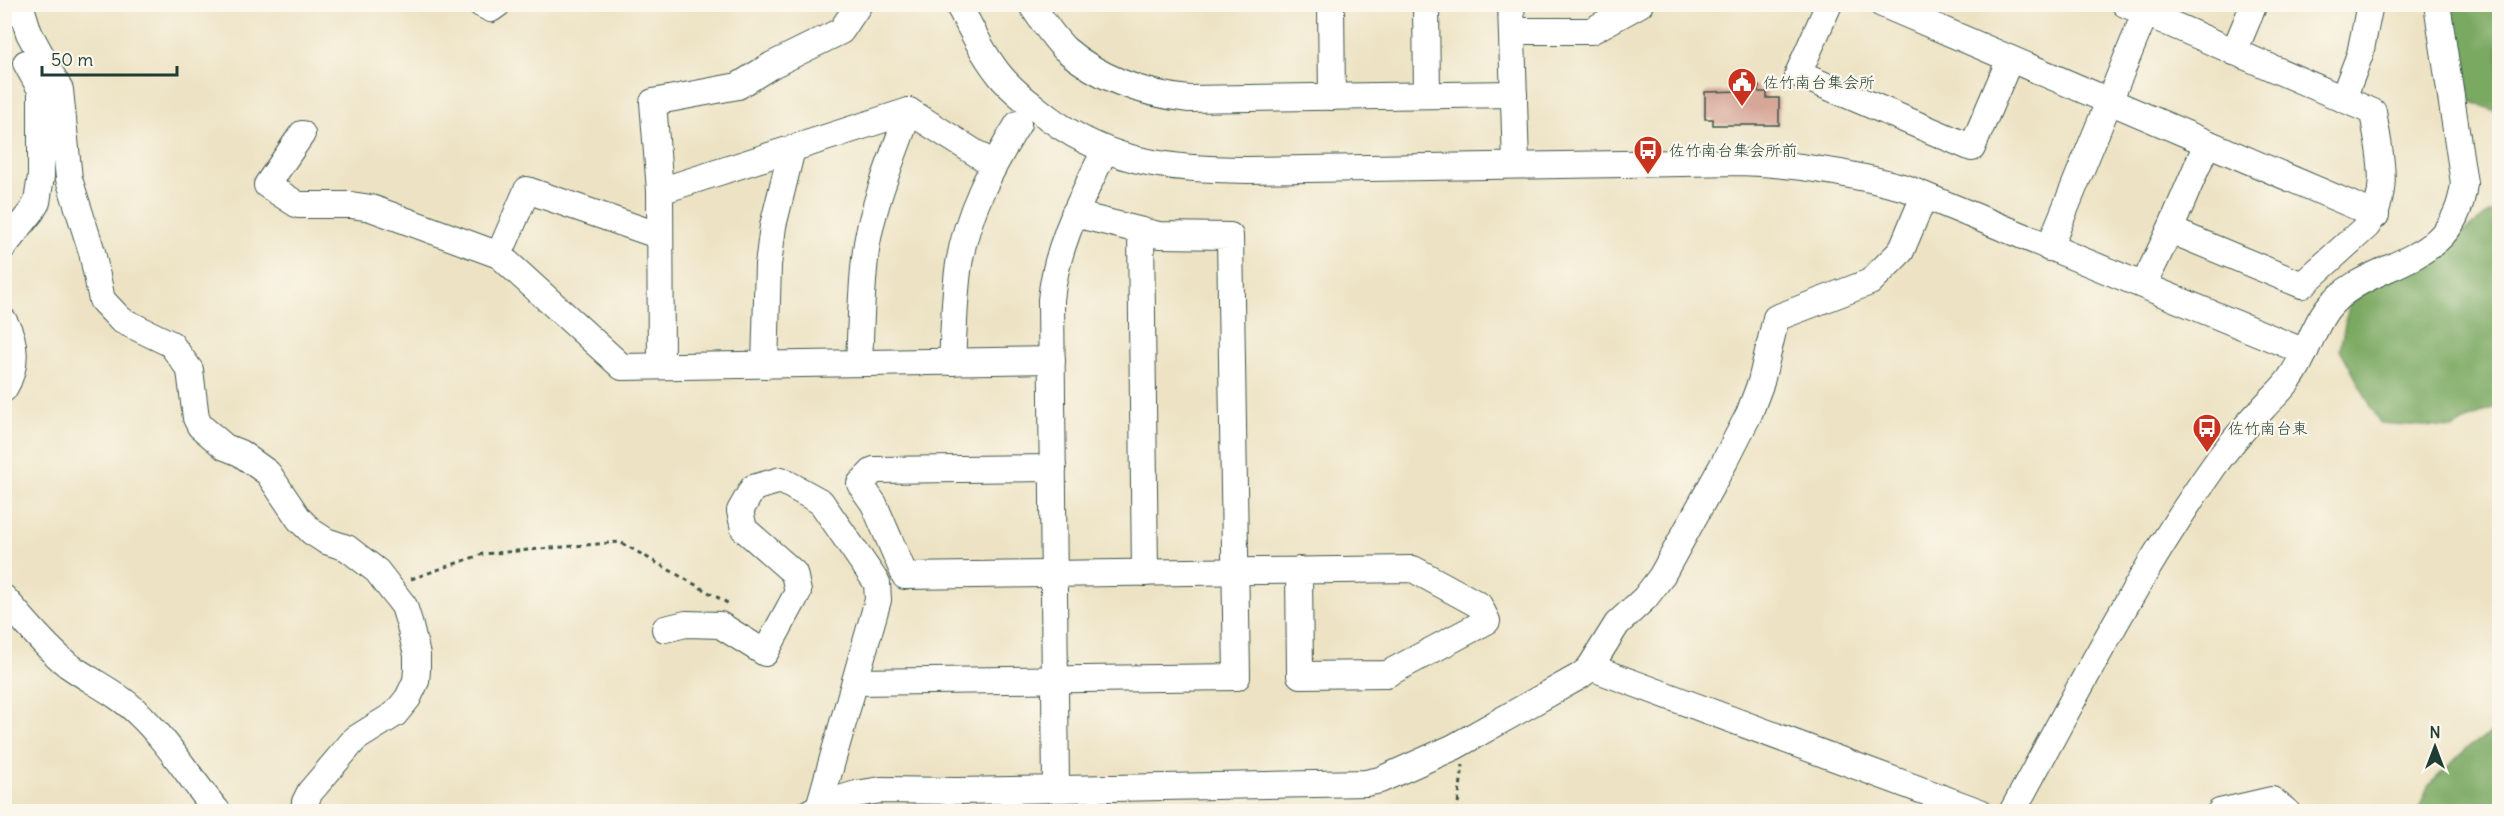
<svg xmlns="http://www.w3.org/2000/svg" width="2504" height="816" viewBox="0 0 2504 816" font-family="Delius,'Klee One',sans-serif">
<rect width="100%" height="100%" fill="#fbf7ec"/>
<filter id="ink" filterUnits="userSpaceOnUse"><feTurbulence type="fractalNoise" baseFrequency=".0167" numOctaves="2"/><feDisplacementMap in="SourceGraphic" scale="12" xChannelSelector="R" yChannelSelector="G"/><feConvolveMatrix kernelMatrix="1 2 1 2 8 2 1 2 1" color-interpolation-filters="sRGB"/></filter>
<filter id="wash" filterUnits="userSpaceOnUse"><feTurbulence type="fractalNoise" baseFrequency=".008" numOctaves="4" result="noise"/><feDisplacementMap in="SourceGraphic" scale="24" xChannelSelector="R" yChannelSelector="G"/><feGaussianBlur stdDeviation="1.35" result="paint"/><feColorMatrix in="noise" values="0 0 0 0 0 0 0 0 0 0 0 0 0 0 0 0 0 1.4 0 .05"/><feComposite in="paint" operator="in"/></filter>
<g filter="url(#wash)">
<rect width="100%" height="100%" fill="#ede3c4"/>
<g fill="#7aa962" stroke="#4c734b" stroke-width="1.5">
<path d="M2452,5H2499V113L2470,101Z"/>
<path d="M2499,208V404L2453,428L2380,423L2340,349L2350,300L2444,247L2489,213Z"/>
<path d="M2499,729V811H2418L2429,785L2469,746Z"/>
</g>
<g id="blocks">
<path fill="#d6a697" d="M1744,86H1759V92H1767V98H1779V125H1713V119H1705V92L1744,91Z"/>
</g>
</g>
<g filter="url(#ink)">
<use href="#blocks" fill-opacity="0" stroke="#3e564a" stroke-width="1.5"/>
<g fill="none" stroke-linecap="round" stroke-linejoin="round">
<g stroke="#3e564a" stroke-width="28">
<g id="minor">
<path d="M20,4L29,33L60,90L69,179L92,252L102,300L121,320L171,344L190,370L196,418L200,426L225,447L240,453L268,473L299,519L312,532L326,541L347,548L377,571L404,606L409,622L417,655V670L416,681L408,698L395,714L355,739L310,792L305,802L304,812"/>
<path d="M481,4L491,9L498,4"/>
<path d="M958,4C972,30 984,57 1003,79C1013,90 1025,100 1037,109C1103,163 1165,169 1247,170L1741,162C1798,164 1851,173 1906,188L2305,352"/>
<path d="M1031,4C1041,19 1052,36 1065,49C1100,79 1144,94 1189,99L1514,94"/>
<path d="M1331,4L1332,97"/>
<path d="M1426,4L1427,95"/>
<path d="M1511,4L1516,165"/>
<path d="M1829,4L1798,74L1972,148L2010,59"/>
<path d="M1882,4L2376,215"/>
<path d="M2125,4L2373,112C2379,151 2392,192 2367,226L2302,285L2170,230L2207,143"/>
<path d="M1512,31H1591L1640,4"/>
<path d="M2234,52L2254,4"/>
<path d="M2343,99L2360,54L2370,4"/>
<path d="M302,134L267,185L298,205H351L371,208L499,255L622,367L1052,360"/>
<path d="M660,191L909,111L993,164"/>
<path d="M1141,231L1145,573"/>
<path d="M4,246L32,211L37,202L41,176V90L26,63"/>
<path d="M2049,248L2149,4"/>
<path d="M499,255L527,190L660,236"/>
<path d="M2148,276L2170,230"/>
<path d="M4,321C17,342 17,368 4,389"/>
<path d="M952,362C954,330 954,296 959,264C967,213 991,168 1018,124"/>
<path d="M859,363C861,323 861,283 867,243C875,198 894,154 909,111"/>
<path d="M765,365L768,265L773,226L792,149"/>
<path d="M661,366L660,191L653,102L738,86L772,65L841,31L859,4"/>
<path d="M1053,468L874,470L860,484L874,504L905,576L1413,569L1479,605L1487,621L1387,674L1300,675L1299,570"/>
<path d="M4,598C25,621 44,646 68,665C92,682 119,694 140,715C170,744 191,780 218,812"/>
<path d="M665,629L686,624L720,625L765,653L798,592L794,573L744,529L740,511L753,488L781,480L821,502L877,583L878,600L819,807"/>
<path d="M1590,667L1980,812"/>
<path d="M856,682L1237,677L1230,236L1159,235L1074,214"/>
<path d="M1056,788L1051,300C1056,245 1082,198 1105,150"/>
<path d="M810,812L824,804L856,794L881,790L957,791L1366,783L1380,780L1454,747L1580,676L1589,669L1617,624L1645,598L1661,577L1725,461L1749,414L1761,382L1776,318L1870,282L1901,251L1924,196"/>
<path d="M2012,812C2076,695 2137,575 2214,466C2229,445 2246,426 2264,407C2273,397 2284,388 2291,377C2306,356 2312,329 2327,309C2368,257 2455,271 2464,183L2437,4"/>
<path d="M2220,812L2272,800L2287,812"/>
</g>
</g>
<g stroke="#3e564a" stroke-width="3" stroke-dasharray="4.5 4.5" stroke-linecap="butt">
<path d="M411,579L483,554L620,542L731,605"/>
<path d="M1457,812L1463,765"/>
</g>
<use href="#minor" stroke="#fff" stroke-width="26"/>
</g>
</g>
<defs>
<g id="civic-pin" transform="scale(1.5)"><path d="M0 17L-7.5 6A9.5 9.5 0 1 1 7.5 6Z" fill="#c8321e" stroke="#fbf7ec"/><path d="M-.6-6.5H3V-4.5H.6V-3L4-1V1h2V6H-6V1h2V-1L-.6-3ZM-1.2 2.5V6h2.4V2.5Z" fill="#fff"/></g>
<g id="bus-pin" transform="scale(1.5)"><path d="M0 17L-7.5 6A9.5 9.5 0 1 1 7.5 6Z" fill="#c8321e" stroke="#fbf7ec"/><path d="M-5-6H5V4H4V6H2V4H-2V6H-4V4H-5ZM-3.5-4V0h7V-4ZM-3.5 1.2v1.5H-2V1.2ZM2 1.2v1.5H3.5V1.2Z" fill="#fff"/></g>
</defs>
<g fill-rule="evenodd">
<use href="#civic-pin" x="1742" y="82"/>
<use href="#bus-pin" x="1648" y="150"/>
<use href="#bus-pin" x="2207" y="428"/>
</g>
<g text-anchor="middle" stroke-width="4.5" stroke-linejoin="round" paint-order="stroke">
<g font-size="16" fill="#1f3d34" stroke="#fbf7ec" text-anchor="start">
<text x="1763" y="88">佐竹南台集会所</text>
<text x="1669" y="156">佐竹南台集会所前</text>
<text x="2228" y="434">佐竹南台東</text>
</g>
</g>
<rect width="2504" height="816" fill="none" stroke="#fbf7ec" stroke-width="24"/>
<g transform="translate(2435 747)" stroke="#fbf7ec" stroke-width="4.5" paint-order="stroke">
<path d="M0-4.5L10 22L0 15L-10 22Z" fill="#1f3d34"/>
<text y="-9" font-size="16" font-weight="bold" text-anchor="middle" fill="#1f3d34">N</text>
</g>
<path d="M42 66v9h135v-9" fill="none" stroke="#1f3d34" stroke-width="3"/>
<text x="51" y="66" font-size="18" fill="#1f3d34" stroke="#fbf7ec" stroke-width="4.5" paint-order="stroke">50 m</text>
</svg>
